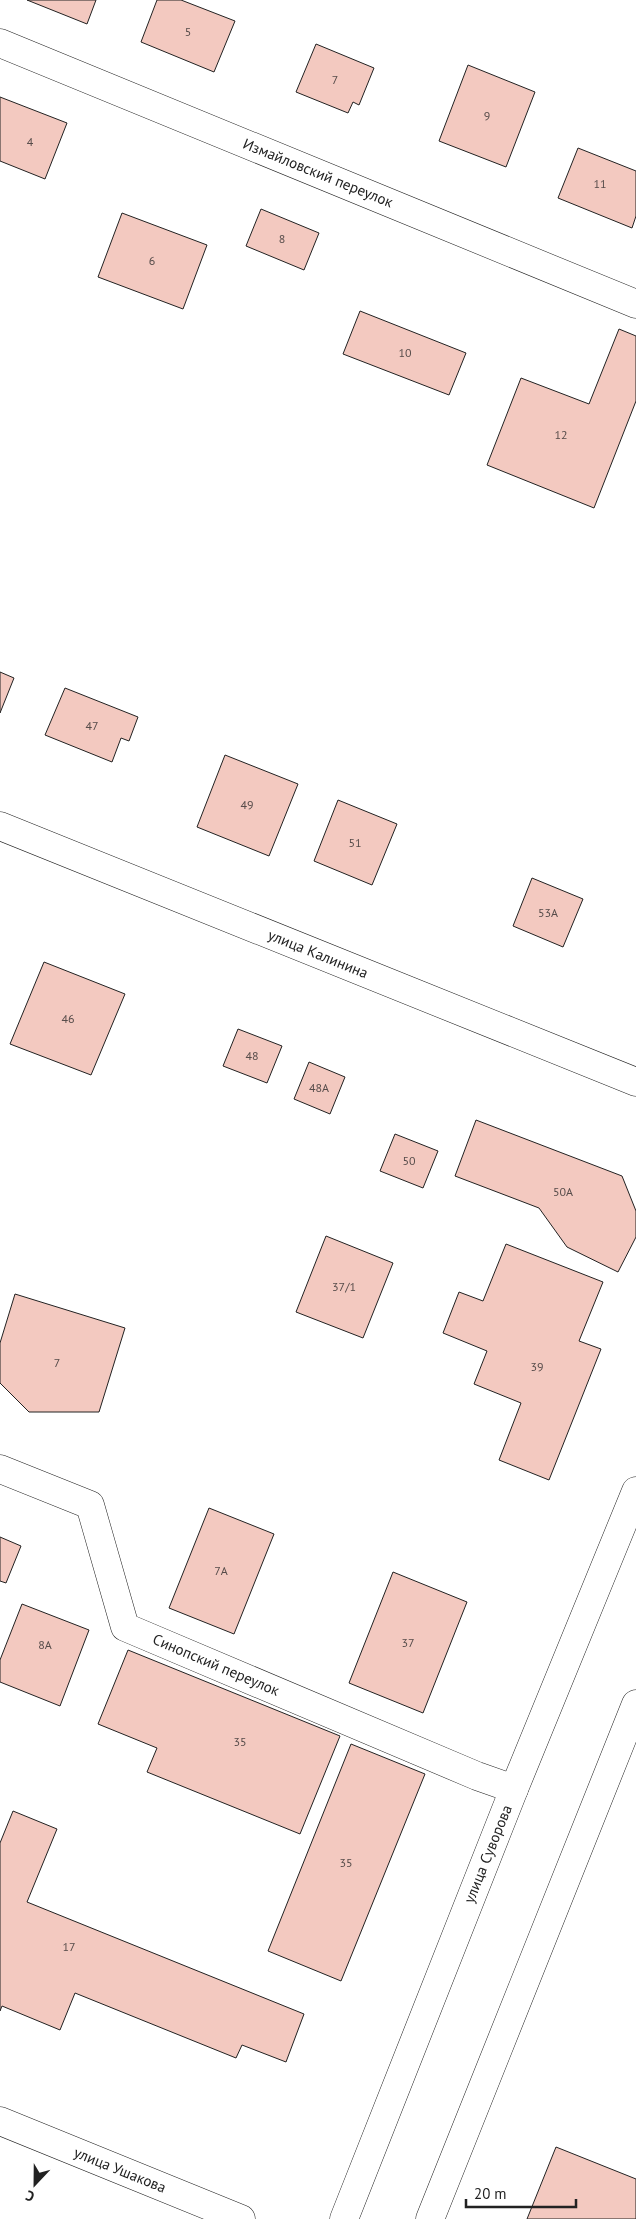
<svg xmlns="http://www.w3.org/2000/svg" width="636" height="2219" viewBox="0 0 636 2219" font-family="'PT Sans',sans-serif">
<rect width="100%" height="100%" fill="#fff"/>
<g fill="#f3c9c0" stroke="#222">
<path d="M27,0H96L87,24Z"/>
<path d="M157,0H181L235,21L214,72L141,42Z"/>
<path d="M316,44L374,68L359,105L353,102L348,113L296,92Z"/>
<path d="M468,65L535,92L506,167L439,141Z"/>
<path d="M0,97L67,123L45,179L0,161Z"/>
<path d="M578,148L636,171V216L632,228L558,198Z"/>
<path d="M261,209L319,233L304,270L246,246Z"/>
<path d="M122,213L207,245L183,309L98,277Z"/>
<path d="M360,311L466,353L449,395L343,354Z"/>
<path d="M619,329L636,336V401L594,508L487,465L521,378L589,404Z"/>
<path d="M0,672L14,678L0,713Z"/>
<path d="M65,688L138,717L129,741L121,738L112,762L45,735Z"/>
<path d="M225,755L298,784L269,856L197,827Z"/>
<path d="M338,800L397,824L372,885L314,861Z"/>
<path d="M532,878L583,899L563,947L513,926Z"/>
<path d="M44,962L125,994L91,1075L10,1044Z"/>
<path d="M238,1029L282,1046L267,1083L223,1066Z"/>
<path d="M309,1062L345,1077L330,1114L294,1099Z"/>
<path d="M476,1120L622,1176L636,1211V1237L618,1272L567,1247L539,1208L455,1176Z"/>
<path d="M395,1134L438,1151L423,1188L380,1171Z"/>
<path d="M326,1236L393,1263L363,1338L296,1312Z"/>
<path d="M506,1244L603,1282L579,1341L601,1349L549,1480L499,1460L521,1403L474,1384L487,1351L443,1333L459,1292L483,1301Z"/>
<path d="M15,1294L125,1328L99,1412H29L0,1383V1343Z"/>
<path d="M209,1508L274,1534L234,1634L169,1608Z"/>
<path d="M0,1537L21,1546L6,1583L0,1581Z"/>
<path d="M393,1572L467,1602L423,1713L349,1683Z"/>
<path d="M22,1604L89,1630L60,1706L0,1682V1660Z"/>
<path d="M128,1650L340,1736L300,1834L147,1772L157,1748L98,1724Z"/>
<path d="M351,1744L425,1774L341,1981L268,1951Z"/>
<path d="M13,1811L57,1829L27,1902L304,2014L286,2062L242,2045L236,2058L75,1993L60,2030L2,2006L0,2011V1843Z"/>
<path d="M556,2147L636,2179V2219H527Z"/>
</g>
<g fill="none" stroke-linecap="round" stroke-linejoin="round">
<g stroke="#222" stroke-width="29">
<g id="street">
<path d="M0,43L636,304"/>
<path d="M0,826L636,1082"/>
<path d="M0,1469L90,1505L125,1627L477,1776L514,1789"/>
<path d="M0,2121L241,2219"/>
</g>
</g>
<g stroke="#222" stroke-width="29">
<g id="secondary">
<path d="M344,2219L514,1789L636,1491"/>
<path d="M430,2219L636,1704"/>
</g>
</g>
<use href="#street" stroke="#fff" stroke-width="28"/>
<use href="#secondary" stroke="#fff" stroke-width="28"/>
</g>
<g text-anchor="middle" stroke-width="4" stroke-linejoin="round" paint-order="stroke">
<g font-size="12" fill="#564c4a">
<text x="188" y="36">5</text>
<text x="335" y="84">7</text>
<text x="487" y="120">9</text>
<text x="30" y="146">4</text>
<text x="600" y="188">11</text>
<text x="282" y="243">8</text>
<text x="152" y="265">6</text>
<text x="405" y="357">10</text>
<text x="561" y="439">12</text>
<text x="92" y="730">47</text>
<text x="247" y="809">49</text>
<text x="355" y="847">51</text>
<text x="548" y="917">53А</text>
<text x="68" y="1023">46</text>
<text x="252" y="1060">48</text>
<text x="319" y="1092">48А</text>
<text x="409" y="1165">50</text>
<text x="563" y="1196">50А</text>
<text x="344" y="1291">37/1</text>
<text x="57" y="1367">7</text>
<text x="537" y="1371">39</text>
<text x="221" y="1575">7А</text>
<text x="408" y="1647">37</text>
<text x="45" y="1649">8А</text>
<text x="240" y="1746">35</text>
<text x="346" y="1867">35</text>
<text x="69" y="1951">17</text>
</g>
<g font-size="15" fill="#222" stroke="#fff">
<text transform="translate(318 173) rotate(22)" y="5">Измайловский переулок</text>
<text transform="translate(318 954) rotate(22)" y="5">улица Калинина</text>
<text transform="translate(216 1665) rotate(23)" y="5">Синопский переулок</text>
<text transform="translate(488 1854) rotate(-68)" y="5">улица Суворова</text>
<text transform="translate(120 2170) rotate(22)" y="5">улица Ушакова</text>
</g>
</g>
<g transform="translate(35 2184) rotate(202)" stroke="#ffffff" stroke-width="4" paint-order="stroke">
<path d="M0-4L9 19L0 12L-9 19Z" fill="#222222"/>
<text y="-8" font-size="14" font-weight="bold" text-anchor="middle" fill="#222222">С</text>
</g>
<path d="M466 2199v8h110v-8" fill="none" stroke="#222222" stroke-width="2.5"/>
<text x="474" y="2199" font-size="15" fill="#222222" stroke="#ffffff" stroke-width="4" paint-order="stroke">20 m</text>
</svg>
